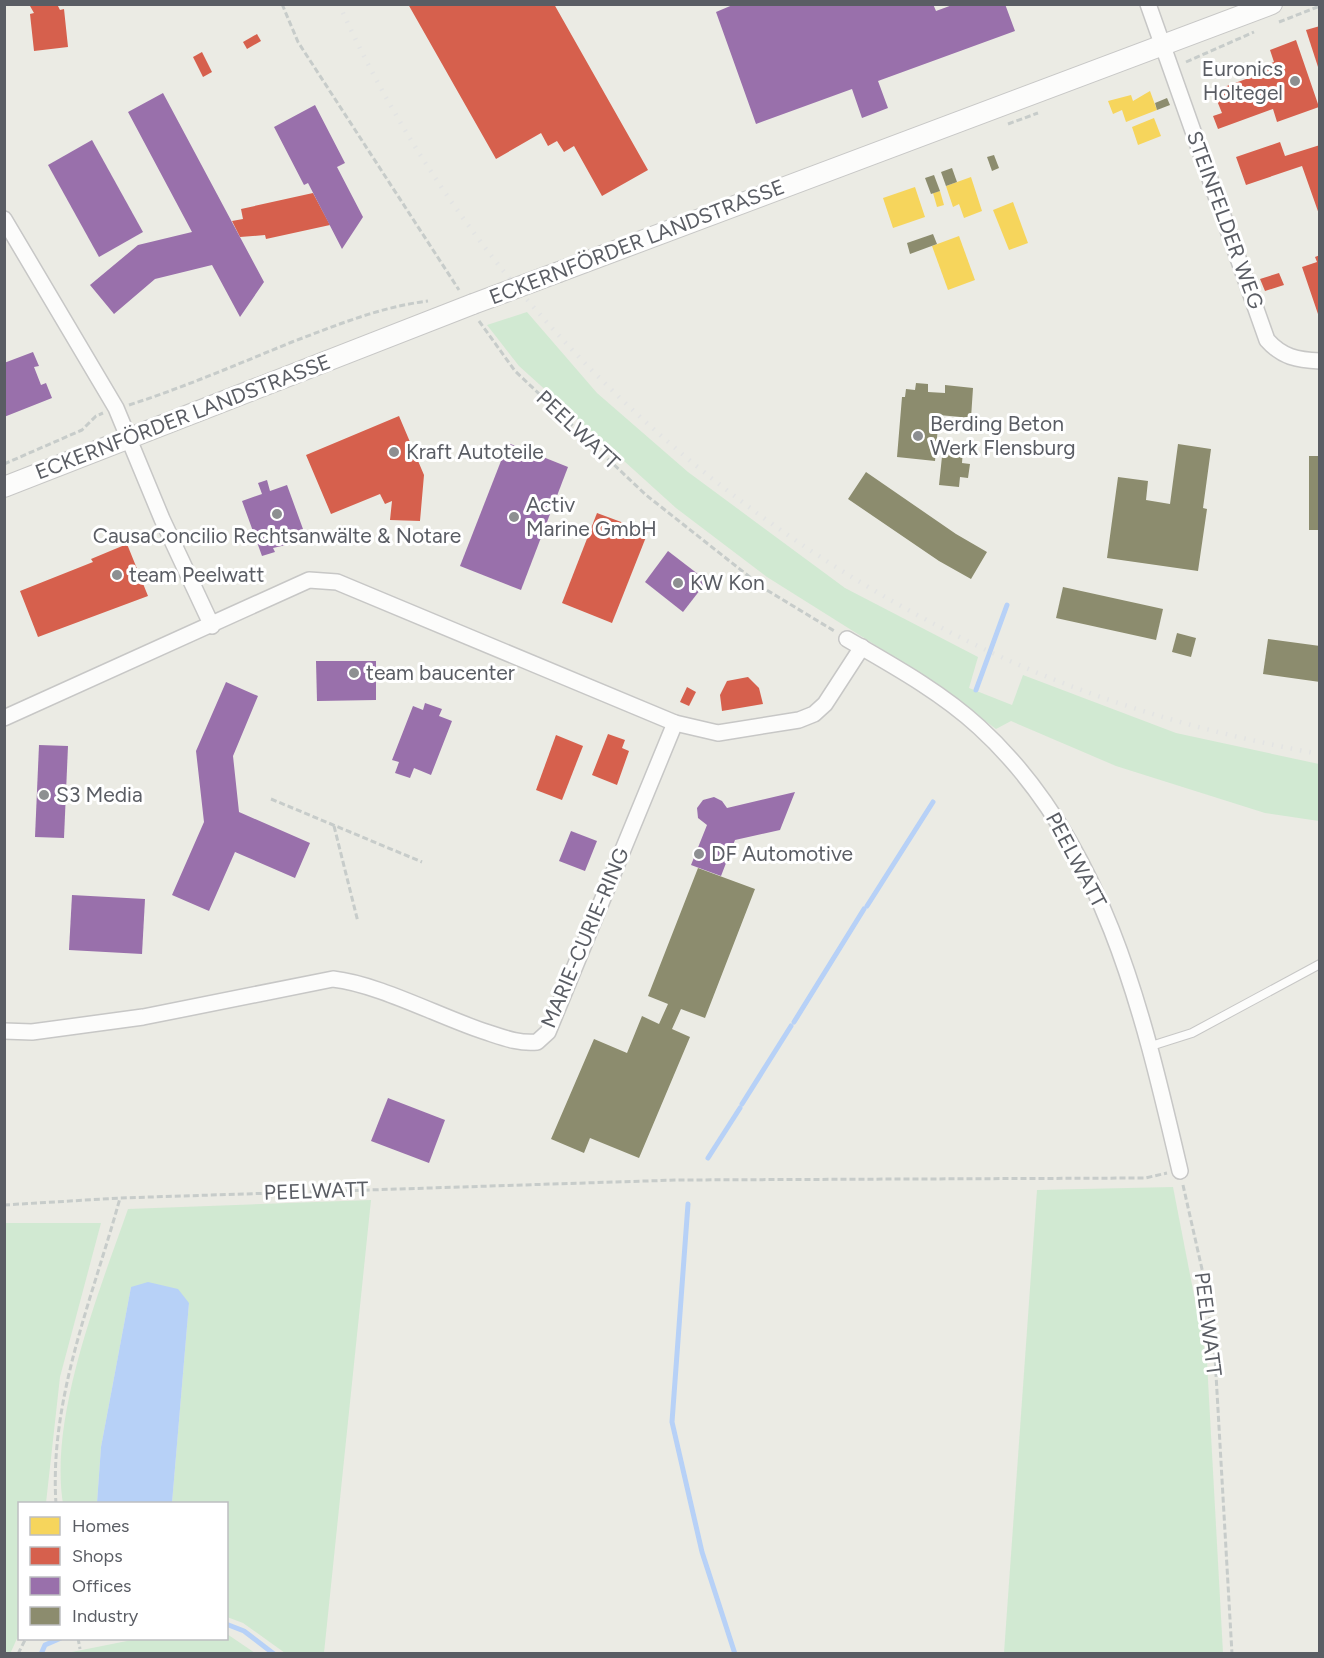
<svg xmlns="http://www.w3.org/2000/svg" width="1324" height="1658" viewBox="0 0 1324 1658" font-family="Figtree,sans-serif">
<rect width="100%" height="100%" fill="#ebebe4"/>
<g fill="#d1e9d2">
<path d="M527,312L597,393L688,472L845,588L978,657L969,688L1012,705L1023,675L1176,733L1319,764V821L1265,813L1116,766L1011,721L996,729L923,675L767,577L676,508L519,366L487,325Z"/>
<path d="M1173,1187L1207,1362L1223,1653H1004L1037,1190Z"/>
<path d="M371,1200L324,1653H285L243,1623L227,1617L226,1504L172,1503L189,1303L131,1287L101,1447L97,1503L63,1504C49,1416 99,1292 128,1209Z"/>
<path d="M5,1223H101L60,1377L46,1503L20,1504L19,1634L10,1654L4,1653Z"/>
<path d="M227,1634L255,1653H67L137,1639L226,1638Z"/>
</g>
<path fill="#b7d1f7" d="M148,1282L178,1289L189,1303L172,1503H97L101,1447L131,1287Z"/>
<g fill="#f6d55c">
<path d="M1150,91L1157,110L1126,122L1122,110L1113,114L1108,101L1131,95L1133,101Z"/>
<path d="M1154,118L1161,136L1138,145L1132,127Z"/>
<path d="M971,177L982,211L964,218L959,204L953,207L946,186Z"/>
<path d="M915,187L925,217L893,228L883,198Z"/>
<path d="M940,191L944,205L937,207L933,193Z"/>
<path d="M1013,202L1028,243L1009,250L993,210Z"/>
<path d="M959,236L975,280L948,290L932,246Z"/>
</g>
<g fill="#d6604d">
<path d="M33,4H57L60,10L64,9L68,47L34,51L30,14L34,13L30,6Z"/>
<path d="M408,4H554L648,170L602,196L574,146L564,152L557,141L548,146L541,133L496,159Z"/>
<path d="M1320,26V70H1319L1306,30Z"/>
<path d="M257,34L261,41L247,49L243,42Z"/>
<path d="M1296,40L1319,107L1277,122L1273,109L1218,129L1213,116L1222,113L1213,91L1257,75L1255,69L1274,62L1270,50Z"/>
<path d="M202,52L212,72L203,77L193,57Z"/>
<path d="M1280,142L1285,156L1320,145V217L1302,166L1246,185L1236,157Z"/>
<path d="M313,193L330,225L266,239L265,235L240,237L232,221L243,219L241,209Z"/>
<path d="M1320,255V317H1319L1302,267L1317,262L1315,257Z"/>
<path d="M1279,273L1284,285L1265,291L1260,279Z"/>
<path d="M399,416L424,475L420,521L390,520L392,501L385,504L380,494L331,514L306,455Z"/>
<path d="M597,513L648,532L612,623L562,603Z"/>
<path d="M127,544L148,596L38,637L20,591L93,562L91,559Z"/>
<path d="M748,677L759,688L763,704L722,711L720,695L727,681Z"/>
<path d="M687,687L696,692L689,706L680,702Z"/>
<path d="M608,734L625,740L622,748L629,751L617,785L592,775Z"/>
<path d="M556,735L583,746L562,800L536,790Z"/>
</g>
<g fill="#9970ab">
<path d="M735,4H933L936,11L955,4H1005L1015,31L878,81L888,108L862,118L852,89L756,124L716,12Z"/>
<path d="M163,93L264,282L240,317L212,265L155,279L114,314L90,285L138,245L192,232L128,112Z"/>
<path d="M315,105L345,163L337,167L363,217L342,249L308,183L304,185L274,127Z"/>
<path d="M92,140L143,232L99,257L48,165Z"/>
<path d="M33,352L39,366L34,367L41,385L46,383L52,398L4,417V363Z"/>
<path d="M508,443L568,467L521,590L460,566Z"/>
<path d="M267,480L270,491L287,485L307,540L273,548L275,552L262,556L242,501L262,494L258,483Z"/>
<path d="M668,551L707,581L683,612L645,582Z"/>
<path d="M316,661H376V700L317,701Z"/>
<path d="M226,682L258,696L233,756L239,812L310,843L295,878L235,852L209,911L172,895L204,822L196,751Z"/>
<path d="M425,703L442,709L439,716L452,721L431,775L414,768L410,778L395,773L399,762L392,760L413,706L423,710Z"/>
<path d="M39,745L68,746L64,838L35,837Z"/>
<path d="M795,792L780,830L735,840L721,876L691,865L707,825L698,818L697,808L703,800L714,797L722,801L727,808Z"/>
<path d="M571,831L597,841L585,871L559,861Z"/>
<path d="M72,895L145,899L142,954L69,950Z"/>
<path d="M388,1098L445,1120L429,1163L371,1141Z"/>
</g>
<g fill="#8c8c6e">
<path d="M1167,98L1170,105L1157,110L1155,103Z"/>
<path d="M994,155L999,168L992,171L987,157Z"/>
<path d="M952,168L957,182L946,186L941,172Z"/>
<path d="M934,175L940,191L931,194L925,178Z"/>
<path d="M933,234L937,244L910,254L907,243Z"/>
<path d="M916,383L928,384V392L945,393V385L973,388L971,418L939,415L935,461L897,457L902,397H905L906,389L915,390Z"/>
<path d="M1178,444L1211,449L1203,508L1207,509L1198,571L1107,558L1118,477L1148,481L1146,500L1170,504Z"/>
<path d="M943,447L963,449L962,463L970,464L968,478L960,477L959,487L939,485Z"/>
<rect x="1309" y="456" width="11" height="74"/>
<path d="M866,472L956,534L987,552L971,579L939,561L848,499Z"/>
<path d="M1063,587L1163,609L1156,640L1056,618Z"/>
<path d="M1177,633L1196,638L1191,657L1172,652Z"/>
<path d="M1268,639L1320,646V682L1263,674Z"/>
<path d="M698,868L755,889L705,1018L681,1009L672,1029L690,1037L639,1158L590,1138L584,1153L551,1139L594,1039L627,1053L642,1016L659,1024L668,1004L648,996Z"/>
</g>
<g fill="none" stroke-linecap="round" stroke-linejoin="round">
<g stroke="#b7d1f7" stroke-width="5">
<path d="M976,690L1007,605"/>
<path d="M867,906L933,802"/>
<path d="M794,1022L864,909"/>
<path d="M742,1104L791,1026"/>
<path d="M708,1158L740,1108"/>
<path d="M688,1204L672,1422L702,1552L735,1654"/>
<path d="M226,1624L244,1631L274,1654"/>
<path d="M41,1654L45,1645L61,1638"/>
</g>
<g stroke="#c7c7c6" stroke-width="10">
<path id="service" d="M1151,1046L1192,1033L1320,964"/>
</g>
<g stroke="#c7c7c6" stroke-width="18">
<g id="minor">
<path d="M1148,4L1267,340C1282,357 1297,360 1320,361"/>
<path d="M4,219L116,408L162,519L212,626"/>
<path d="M847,639C892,665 941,692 979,727C1104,841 1143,1013 1180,1171"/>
<path d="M4,718L309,580L337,582L675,723L718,733L799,720L814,714L825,704L862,647"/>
<path d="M4,1031L32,1032L143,1017L333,979C378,984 438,1016 483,1031C502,1037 518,1044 537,1042L548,1032L675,723"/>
</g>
</g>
<g stroke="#c7c7c6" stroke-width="22">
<g id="tertiary">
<path d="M559,272L1272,4"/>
<path d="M4,487L473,304"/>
</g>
</g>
<g stroke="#c7ccca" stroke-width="3" stroke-dasharray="6 3" stroke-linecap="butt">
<path d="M282,4L298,42L459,290"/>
<path d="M1279,22L1320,6"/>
<path d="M1186,62L1254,32"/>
<path d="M1008,124L1038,113"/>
<path d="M479,321L515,371L646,495L765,589L836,632"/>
<path d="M129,405C185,387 238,364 292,342C337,325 380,307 428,301"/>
<path d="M4,464L82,430L96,416L103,413"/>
<path d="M271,799L422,862"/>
<path d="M334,826L358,922"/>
<path d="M1183,1185L1204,1278L1215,1357L1232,1654"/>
<path d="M4,1205L120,1198L677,1180L1145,1178L1167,1173"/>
<path d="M56,1504C49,1399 93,1297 120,1198"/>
<path d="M78,1638L80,1649"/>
<path d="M18,1654L26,1638"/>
</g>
<use href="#service" stroke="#fcfcfb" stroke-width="8"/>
<use href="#minor" stroke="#fcfcfb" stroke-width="15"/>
<use href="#tertiary" stroke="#fcfcfb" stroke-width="20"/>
<path stroke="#e3e4e3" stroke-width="4.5" stroke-dasharray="1.5 8" stroke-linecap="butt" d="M339,4C466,287 704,515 982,648C1088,699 1204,733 1320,754"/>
<g stroke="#c7c7c6" stroke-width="22" stroke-linecap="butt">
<path id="tertiary-bridge" d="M473,304L559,272"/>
</g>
<use href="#tertiary-bridge" stroke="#fcfcfb" stroke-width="20"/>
</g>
<g fill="#8d8f91" stroke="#fff" stroke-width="2">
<circle cx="1295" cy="81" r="6"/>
<circle cx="918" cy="436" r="6"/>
<circle cx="394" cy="452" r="6"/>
<circle cx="277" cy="514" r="6"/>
<circle cx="514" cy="517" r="6"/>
<circle cx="117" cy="575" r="6"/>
<circle cx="678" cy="583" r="6"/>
<circle cx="354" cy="673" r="6"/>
<circle cx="44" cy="795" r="6"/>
<circle cx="699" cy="854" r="6"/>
</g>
<g text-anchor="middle" stroke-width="6" stroke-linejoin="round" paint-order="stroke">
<g font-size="21" fill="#5a5d64" stroke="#fff" text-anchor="start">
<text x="1283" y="76" text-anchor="end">Euronics<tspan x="1283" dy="24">Holtegel</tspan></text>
<text x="930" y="431">Berding Beton<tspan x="930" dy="24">Werk Flensburg</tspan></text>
<text x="406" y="459">Kraft Autoteile</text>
<text x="526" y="512">Activ<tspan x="526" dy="24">Marine GmbH</tspan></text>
<text x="277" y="543" text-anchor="middle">CausaConcilio Rechtsanwälte &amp; Notare</text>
<text x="129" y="582">team Peelwatt</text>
<text x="690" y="590">KW Kon</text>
<text x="366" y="680">team baucenter</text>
<text x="56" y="802">S3 Media</text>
<text x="711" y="861">DF Automotive</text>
</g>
<g font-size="21" fill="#5a5d64" stroke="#fff">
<text transform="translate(1225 220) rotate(70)" y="7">STEINFELDER WEG</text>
<text transform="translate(637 242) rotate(-21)" y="7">ECKERNFÖRDER LANDSTRASSE</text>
<text transform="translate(183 417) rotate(-21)" y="7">ECKERNFÖRDER LANDSTRASSE</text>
<text transform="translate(578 430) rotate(43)" y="7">PEELWATT</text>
<text transform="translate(1076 860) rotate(62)" y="7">PEELWATT</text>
<text transform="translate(585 938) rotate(-67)" y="7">MARIE-CURIE-RING</text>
<text transform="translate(316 1191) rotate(-2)" y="7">PEELWATT</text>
<text transform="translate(1208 1324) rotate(83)" y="7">PEELWATT</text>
</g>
</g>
<rect width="1324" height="1658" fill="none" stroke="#5a5d64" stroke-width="12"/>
<rect x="18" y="1502" width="210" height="138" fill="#ffffff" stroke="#bdbec1" stroke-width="1.5"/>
<rect x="30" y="1517" width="30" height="18" fill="#f6d55c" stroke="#bdbec1" stroke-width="1.5"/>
<text x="72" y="1532" font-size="18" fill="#5a5d64">Homes</text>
<rect x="30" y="1547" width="30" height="18" fill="#d6604d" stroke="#bdbec1" stroke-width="1.5"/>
<text x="72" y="1562" font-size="18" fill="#5a5d64">Shops</text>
<rect x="30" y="1577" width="30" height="18" fill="#9970ab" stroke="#bdbec1" stroke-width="1.5"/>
<text x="72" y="1592" font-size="18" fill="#5a5d64">Offices</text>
<rect x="30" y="1607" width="30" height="18" fill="#8c8c6e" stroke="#bdbec1" stroke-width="1.5"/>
<text x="72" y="1622" font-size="18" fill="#5a5d64">Industry</text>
</svg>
